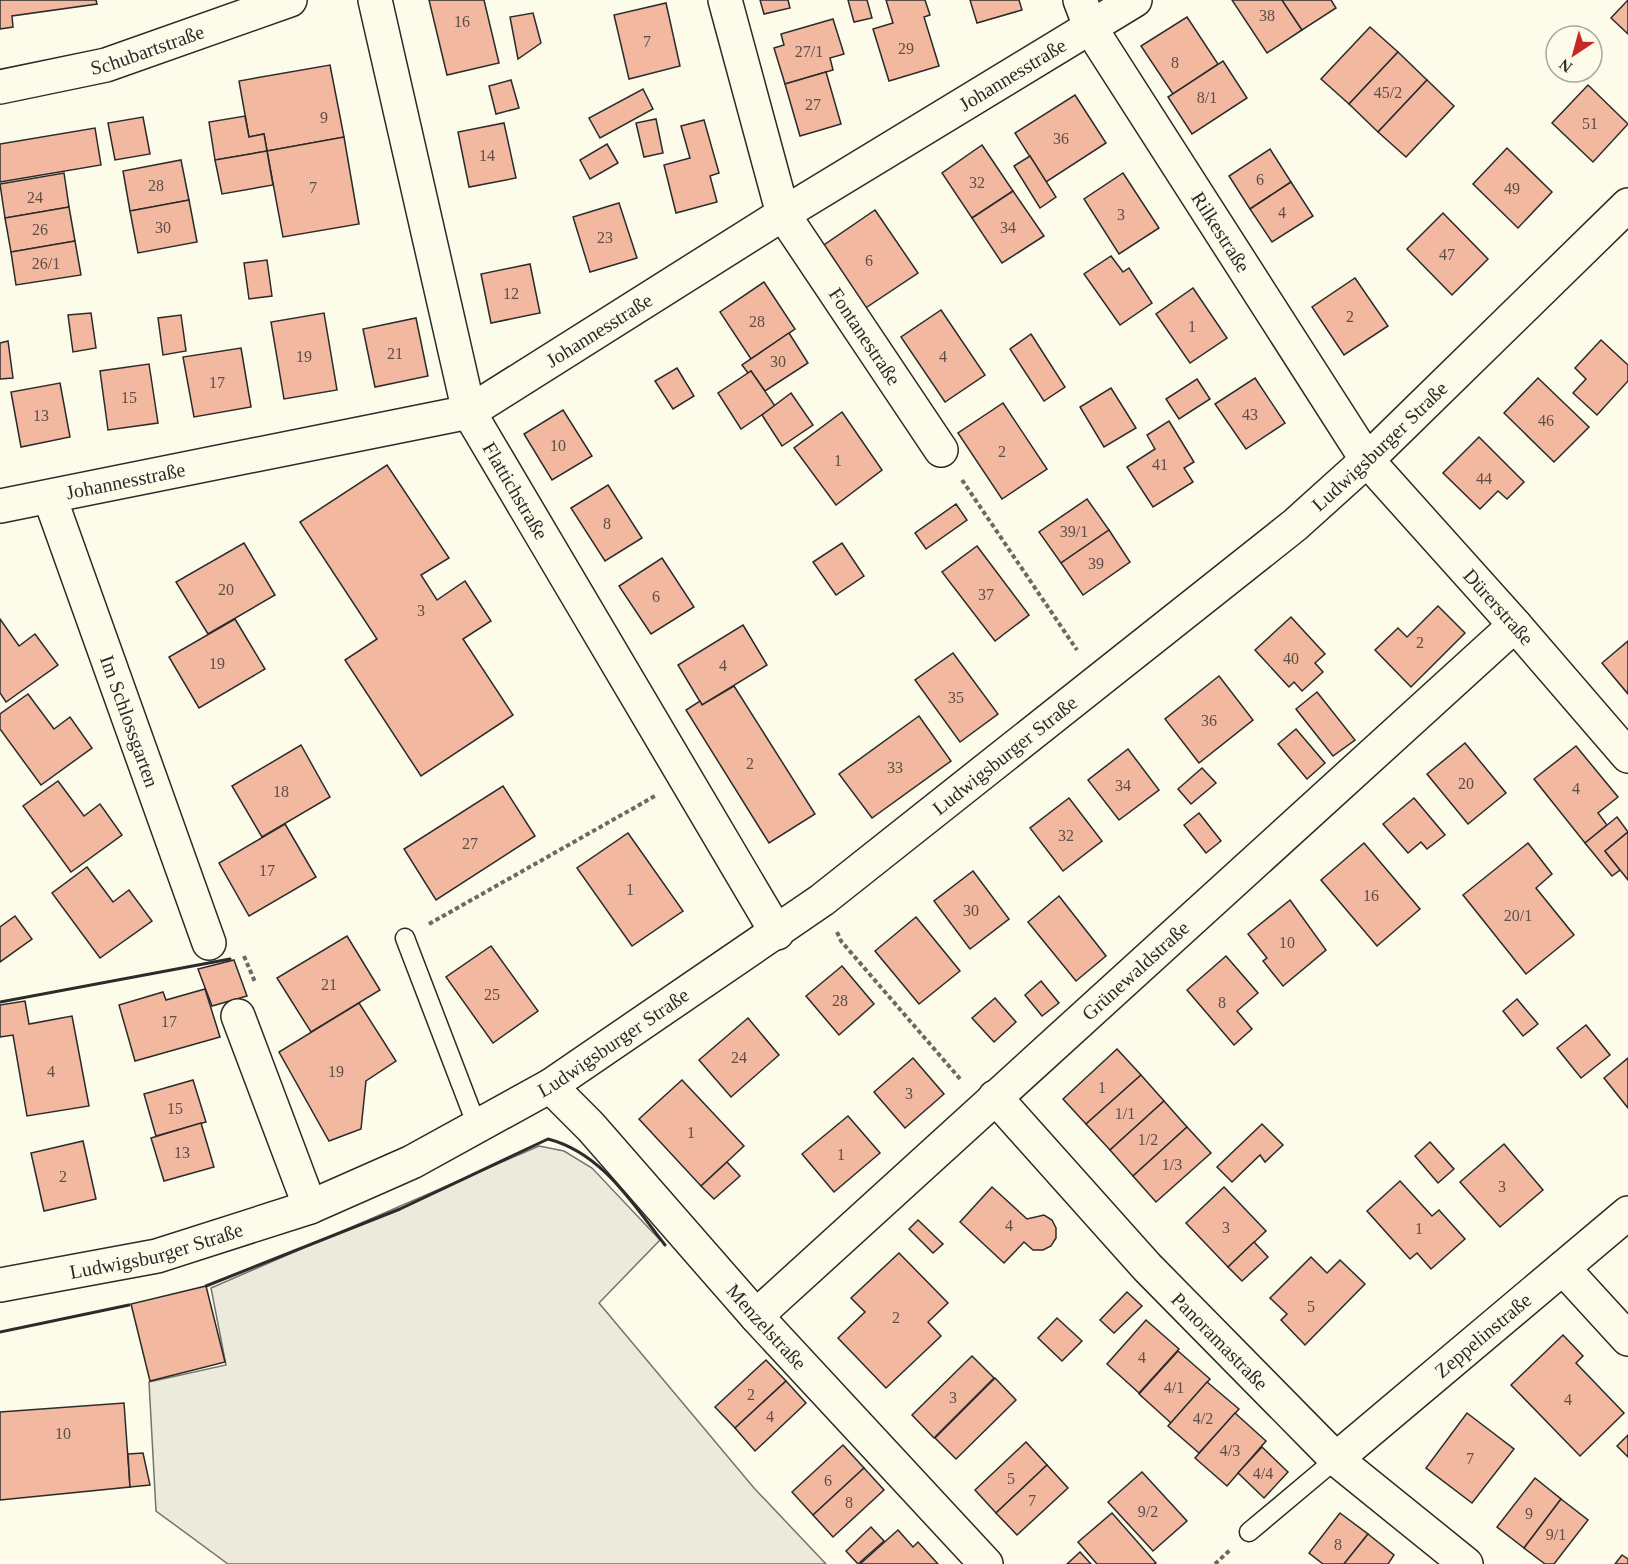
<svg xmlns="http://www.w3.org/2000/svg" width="1628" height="1564" viewBox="0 0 1628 1564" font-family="'Times New Roman',serif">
<rect width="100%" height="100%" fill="#fdfbea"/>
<path fill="#ecebdb" stroke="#74746e" stroke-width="1.5" d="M539,1146L564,1151L592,1168L660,1240L599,1303L754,1488L826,1564H228L156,1511L149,1382L226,1365L211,1288Z"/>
<g fill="#f2b8a0" stroke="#2b2b2b" stroke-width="1.5">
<path d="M0,0H96L97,4L12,16L13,27L0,29Z"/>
<path d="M429,0H484L499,63L447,75Z"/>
<path d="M760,0H788L790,8L764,14Z"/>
<path d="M848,0H867L872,18L854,22Z"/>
<path d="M886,0H925L930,15L924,17L939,66L889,81L873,29L893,23Z"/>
<path d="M970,0H1019L1022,10L977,23Z"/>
<path d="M1232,0H1282L1302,30L1267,53Z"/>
<path d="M1282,0H1331L1336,8L1302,30Z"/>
<path d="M1628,0V34L1611,18Z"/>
<path d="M666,3L680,66L629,79L614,15Z"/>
<path d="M533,13L541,43L518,59L510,17Z"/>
<path d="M1187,17L1218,64L1173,94L1141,46Z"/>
<path d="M833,19L844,54L830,58L833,70L785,84L774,48L784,45L781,34Z"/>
<path d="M1370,27L1398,52L1349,104L1321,79Z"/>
<path d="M1398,52L1427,80L1378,132L1349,104Z"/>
<path d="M1223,61L1247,98L1192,134L1168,97Z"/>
<path d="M330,65L344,137L267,151L264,134L249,137L239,81Z"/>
<path d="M826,72L841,124L800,136L785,84Z"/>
<path d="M511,80L519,108L496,114L489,86Z"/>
<path d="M1427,80L1454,106L1406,157L1378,132Z"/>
<path d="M1588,85L1628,124L1593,162L1552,123Z"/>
<path d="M643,89L653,109L600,138L589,118Z"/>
<path d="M1075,95L1106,143L1046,182L1015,133Z"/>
<path d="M245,116L249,137L264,134L267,151L215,160L209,122Z"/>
<path d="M143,117L150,154L115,160L108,123Z"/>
<path d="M656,119L663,153L644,157L636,123Z"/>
<path d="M704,120L719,173L710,176L717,202L676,213L664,165L690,158L681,126Z"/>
<path d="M504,123L516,178L469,187L458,132Z"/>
<path d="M95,128L101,165L0,182V144Z"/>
<path d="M344,137L359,224L283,237L267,151Z"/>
<path d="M607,144L618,163L590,179L580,160Z"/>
<path d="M982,145L1013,191L972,218L942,173Z"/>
<path d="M1507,148L1552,192L1518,228L1473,184Z"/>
<path d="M1270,149L1291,182L1250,209L1229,176Z"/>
<path d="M267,151L273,185L222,194L215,160Z"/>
<path d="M1030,156L1056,197L1040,208L1014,166Z"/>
<path d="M181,160L189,200L130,211L123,171Z"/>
<path d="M64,173L69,207L5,218L0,184Z"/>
<path d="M1123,173L1159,228L1119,254L1084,199Z"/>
<path d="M1291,182L1313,216L1272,242L1250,209Z"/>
<path d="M1013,191L1044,236L1002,263L972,218Z"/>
<path d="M189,200L197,242L138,253L130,211Z"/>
<path d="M619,203L637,258L590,272L573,217Z"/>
<path d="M69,207L75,241L11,252L5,218Z"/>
<path d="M875,210L918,273L864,309L821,247Z"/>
<path d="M1443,213L1488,259L1452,295L1407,249Z"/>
<path d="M75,241L81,275L16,285L11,252Z"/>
<path d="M1111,256L1123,272L1129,268L1152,303L1120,325L1084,274Z"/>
<path d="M267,260L272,296L249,299L244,263Z"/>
<path d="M530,264L540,313L491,323L481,274Z"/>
<path d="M1355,278L1388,326L1344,355L1312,307Z"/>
<path d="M764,282L795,329L751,359L720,312Z"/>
<path d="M1193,288L1227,338L1190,363L1156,314Z"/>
<path d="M941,310L985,375L945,402L901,337Z"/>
<path d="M91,313L96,348L73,352L68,315Z"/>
<path d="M324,313L337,390L284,399L271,322Z"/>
<path d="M181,315L186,351L163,355L158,318Z"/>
<path d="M416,318L428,376L375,387L363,329Z"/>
<path d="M789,333L808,363L765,391L751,371L748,373L742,365Z"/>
<path d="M1031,334L1065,387L1044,401L1010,349Z"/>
<path d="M1601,340L1628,365V381L1597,415L1573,393L1586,379L1575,368Z"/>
<path d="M8,341L13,378L0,379V343Z"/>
<path d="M241,348L251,407L194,417L183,357Z"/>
<path d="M149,364L158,423L108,430L100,371Z"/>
<path d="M677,368L694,396L673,409L655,381Z"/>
<path d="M751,371L775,406L741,429L718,393Z"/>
<path d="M1255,378L1285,423L1246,449L1215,404Z"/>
<path d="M1538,378L1589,427L1554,462L1504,413Z"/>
<path d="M1197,379L1210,399L1179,419L1166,399Z"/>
<path d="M60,383L70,437L21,447L11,392Z"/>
<path d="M1111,388L1136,428L1104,447L1080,407Z"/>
<path d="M791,393L813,425L782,446L762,415Z"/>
<path d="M1003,403L1047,469L1002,499L958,433Z"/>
<path d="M563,410L592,456L552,480L524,434Z"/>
<path d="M842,412L882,470L836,505L794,448Z"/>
<path d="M1169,421L1194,462L1184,468L1193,482L1153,507L1127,467L1155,449L1147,435Z"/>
<path d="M1479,437L1524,482L1507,499L1498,491L1480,509L1443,473Z"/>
<path d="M387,465L449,558L421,575L437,600L465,581L491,621L463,639L513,715L421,776L345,660L377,639L300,522Z"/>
<path d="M608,485L642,538L605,561L571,508Z"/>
<path d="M1087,499L1109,530L1061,563L1039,532Z"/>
<path d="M956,504L967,520L926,549L915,533Z"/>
<path d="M1109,530L1130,562L1083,595L1061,563Z"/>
<path d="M244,543L275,595L208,634L176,582Z"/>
<path d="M842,543L864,576L836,595L813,562Z"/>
<path d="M977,546L1029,615L995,641L942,572Z"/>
<path d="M662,558L694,607L651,634L619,586Z"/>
<path d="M1438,606L1465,633L1411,687L1375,650L1398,628L1407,637Z"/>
<path d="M1291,617L1325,654L1315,663L1323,672L1302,691L1294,682L1289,687L1255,650Z"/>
<path d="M0,619L19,646L35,634L58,665L6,702L0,693Z"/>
<path d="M235,619L265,669L199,708L169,657Z"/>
<path d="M743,625L767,665L702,705L678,665Z"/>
<path d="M1628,641V694L1602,663Z"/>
<path d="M953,653L998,714L960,742L915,680Z"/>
<path d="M1219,676L1253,720L1199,763L1165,719Z"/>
<path d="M734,686L815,814L769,843L686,710L700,701L702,705Z"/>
<path d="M1317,692L1355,740L1333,756L1296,709Z"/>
<path d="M28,694L54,729L70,717L92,748L41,785L0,729V714Z"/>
<path d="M919,716L951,761L872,818L839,774Z"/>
<path d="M1296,729L1325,763L1307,779L1278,744Z"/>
<path d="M1465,743L1506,793L1468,824L1427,774Z"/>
<path d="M301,745L330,797L262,837L232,786Z"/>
<path d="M1576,746L1618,797L1598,813L1607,825L1585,843L1534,779Z"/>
<path d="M1128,749L1159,790L1119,820L1088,780Z"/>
<path d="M1202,768L1216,783L1191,804L1178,789Z"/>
<path d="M58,781L84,816L100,804L122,835L71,872L23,806Z"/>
<path d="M503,786L535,836L436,900L404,849Z"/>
<path d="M1069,798L1102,841L1063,871L1030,828Z"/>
<path d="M1414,798L1445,835L1427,849L1421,842L1408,853L1383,824Z"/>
<path d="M1199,813L1221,841L1206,853L1184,825Z"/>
<path d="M1617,817L1628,832L1605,851L1620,870L1612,876L1585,843Z"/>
<path d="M285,824L316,877L249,916L219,863Z"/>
<path d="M1628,832V880L1605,851Z"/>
<path d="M628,833L683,911L632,946L577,868Z"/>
<path d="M1364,843L1420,909L1377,946L1321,880Z"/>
<path d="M1528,843L1552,874L1536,888L1574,935L1526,974L1463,895Z"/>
<path d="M87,867L113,902L129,890L152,921L100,958L52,893Z"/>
<path d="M973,871L1009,919L970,949L934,901Z"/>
<path d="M1059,896L1106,956L1076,981L1028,922Z"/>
<path d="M1290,900L1326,950L1283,986L1263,961L1267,958L1248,934Z"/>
<path d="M15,916L32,939L0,962V927Z"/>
<path d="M916,917L960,971L919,1004L875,951Z"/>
<path d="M347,936L380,990L311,1032L277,978Z"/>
<path d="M491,946L538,1011L493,1043L446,977Z"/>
<path d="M1226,956L1258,993L1237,1011L1252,1029L1234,1045L1187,990Z"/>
<path d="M234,960L247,996L212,1006L198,969Z"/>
<path d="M842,966L874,1004L839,1035L806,996Z"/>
<path d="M1041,981L1059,1003L1042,1016L1025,995Z"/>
<path d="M205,989L220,1037L135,1061L119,1005L163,992L166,1000Z"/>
<path d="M995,998L1016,1022L994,1042L972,1018Z"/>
<path d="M1517,999L1538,1024L1523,1036L1503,1011Z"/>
<path d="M25,1001L29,1024L72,1016L89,1106L27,1116L13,1035L0,1037V1005Z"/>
<path d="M359,1003L396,1061L366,1081L361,1129L329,1141L279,1052Z"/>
<path d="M748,1018L779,1055L731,1097L699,1060Z"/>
<path d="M1586,1025L1610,1055L1581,1078L1557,1048Z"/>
<path d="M1117,1049L1141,1075L1086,1124L1063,1099Z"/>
<path d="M913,1058L944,1094L905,1128L874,1092Z"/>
<path d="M1628,1058V1108L1604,1078Z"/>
<path d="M1141,1075L1164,1101L1110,1150L1086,1124Z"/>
<path d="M193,1080L206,1122L156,1136L144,1094Z"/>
<path d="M682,1080L744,1146L701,1186L639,1119Z"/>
<path d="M1164,1101L1187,1127L1133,1176L1110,1150Z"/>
<path d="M848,1116L880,1153L834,1192L802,1154Z"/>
<path d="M201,1123L214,1167L164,1181L151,1138Z"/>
<path d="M1262,1124L1283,1145L1265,1162L1260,1155L1232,1182L1217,1167Z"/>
<path d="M1187,1127L1211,1153L1156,1202L1133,1176Z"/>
<path d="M83,1141L96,1199L44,1211L31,1153Z"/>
<path d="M1430,1142L1454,1169L1438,1183L1415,1156Z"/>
<path d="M1504,1144L1543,1190L1500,1227L1460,1182Z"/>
<path d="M727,1162L740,1176L714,1199L701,1186Z"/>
<path d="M1400,1181L1432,1216L1439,1210L1465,1239L1431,1269L1417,1253L1410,1259L1367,1211Z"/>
<path d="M992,1187L1027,1219L1044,1215L1052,1220L1056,1228V1238L1051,1246L1043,1250H1033L1024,1242L1004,1263L960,1222Z"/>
<path d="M1224,1187L1266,1231L1228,1267L1186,1223Z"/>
<path d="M918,1220L943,1244L933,1253L909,1229Z"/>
<path d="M1254,1242L1268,1257L1242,1281L1228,1267Z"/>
<path d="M899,1253L948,1303L928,1322L941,1336L886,1388L838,1338L865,1312L851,1298Z"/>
<path d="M1311,1257L1327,1273L1340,1260L1365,1284L1305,1345L1281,1320L1287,1314L1270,1298Z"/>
<path d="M206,1286L225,1362L150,1381L131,1304Z"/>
<path d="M1127,1292L1142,1306L1114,1333L1100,1320Z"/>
<path d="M1057,1318L1082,1341L1062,1361L1038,1338Z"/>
<path d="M1146,1320L1179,1349L1139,1393L1107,1364Z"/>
<path d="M1563,1335L1583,1356L1576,1363L1624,1413L1580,1456L1511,1385Z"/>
<path d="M1178,1351L1210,1379L1171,1423L1139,1394Z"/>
<path d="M972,1356L994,1378L934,1438L912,1415Z"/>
<path d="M766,1360L786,1381L735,1428L715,1407Z"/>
<path d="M995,1378L1016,1400L956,1459L935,1438Z"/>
<path d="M786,1381L806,1403L755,1451L735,1428Z"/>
<path d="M1207,1382L1239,1409L1199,1453L1168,1426Z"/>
<path d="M124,1403L130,1487L0,1500V1412Z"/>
<path d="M1235,1413L1266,1441L1227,1486L1195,1458Z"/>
<path d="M1467,1413L1514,1449L1472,1503L1426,1468Z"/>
<path d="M1628,1435V1457L1617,1446Z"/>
<path d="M1026,1442L1047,1465L996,1513L975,1490Z"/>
<path d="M843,1445L864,1468L813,1515L792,1492Z"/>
<path d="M1262,1447L1288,1472L1264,1498L1238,1473Z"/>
<path d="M143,1453L150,1485L130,1487L128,1454Z"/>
<path d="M1047,1465L1068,1488L1017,1535L996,1513Z"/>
<path d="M864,1468L884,1490L833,1537L813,1515Z"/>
<path d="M1142,1472L1187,1521L1153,1551L1108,1502Z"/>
<path d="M1535,1478L1561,1499L1524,1548L1497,1527Z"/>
<path d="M1561,1499L1588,1520L1554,1564H1545L1524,1548Z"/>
<path d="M1112,1513L1156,1563L1154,1564H1097L1078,1542Z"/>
<path d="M1340,1513L1368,1534L1344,1564H1323L1309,1553Z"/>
<path d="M871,1527L884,1541L858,1564L846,1551Z"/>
<path d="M898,1530L913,1547L918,1542L938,1564H860Z"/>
<path d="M1368,1534L1394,1555L1388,1564H1344Z"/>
<path d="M1080,1552L1091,1564H1067Z"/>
<path d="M1622,1555L1628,1559V1564H1615Z"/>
</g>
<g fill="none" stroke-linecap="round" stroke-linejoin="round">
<g stroke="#2b2b2b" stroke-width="21">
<g id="lane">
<path d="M405,938L477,1126"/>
<path d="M1249,1532L1336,1459"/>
</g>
</g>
<g stroke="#2b2b2b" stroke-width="36">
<g id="street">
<path id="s1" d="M375,0L469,412L777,933"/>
<path id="s2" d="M725,0L783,214L941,450"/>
<path id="s3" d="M1080,0L1091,29L1367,460L1515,625L1628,756"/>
<path id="s4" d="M0,87L106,65L290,0"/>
<path id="s5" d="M50,498L209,943"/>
<path id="s6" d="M0,506L469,412L783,214L1135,0"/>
<path d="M238,1016L310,1207"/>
<path id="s7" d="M550,1086L591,1127L756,1316L986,1564"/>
<path id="s8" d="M995,1097L1147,1267L1336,1459L1466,1564"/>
<path d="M1563,1268L1628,1339"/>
<path id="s9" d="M756,1316L1515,625"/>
<path id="s10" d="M1336,1459L1628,1213"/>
</g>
</g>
<g stroke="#2b2b2b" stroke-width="36">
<g id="secondary">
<path id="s11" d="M0,1285L157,1256L310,1207L412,1162L550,1086L822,900L1295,525L1367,460L1628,205"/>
</g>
</g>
<g stroke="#6a6964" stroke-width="4" stroke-dasharray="4.5 3" stroke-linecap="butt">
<path d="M962,480L1077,650"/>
<path d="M429,924L655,796"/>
<path d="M837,932L841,941L961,1080"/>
<path d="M244,956L255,982"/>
<path d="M1215,1564L1230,1550"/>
</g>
<use href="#lane" stroke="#fdfbea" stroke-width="18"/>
<use href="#street" stroke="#fdfbea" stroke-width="33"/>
<use href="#secondary" stroke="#fdfbea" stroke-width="33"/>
<g stroke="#2b2b2b" stroke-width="3">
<path d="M0,1002L230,959"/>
<path d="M206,1286L400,1209L548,1139C602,1153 632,1203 665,1245"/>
<path d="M0,1332L129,1305"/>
</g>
</g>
<g text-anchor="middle" stroke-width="4.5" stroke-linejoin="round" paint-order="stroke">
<g font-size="16" fill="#5d4e48">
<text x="1267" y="21">38</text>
<text x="462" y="27">16</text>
<text x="647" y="47">7</text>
<text x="906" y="54">29</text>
<text x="809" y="57">27/1</text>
<text x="1175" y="68">8</text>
<text x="1388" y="98">45/2</text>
<text x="1207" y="103">8/1</text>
<text x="813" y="110">27</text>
<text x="324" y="123">9</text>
<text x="1590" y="129">51</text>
<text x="1061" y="144">36</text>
<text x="487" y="161">14</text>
<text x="1260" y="185">6</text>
<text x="977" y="188">32</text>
<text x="156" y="191">28</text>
<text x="313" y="193">7</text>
<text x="1512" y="194">49</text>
<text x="35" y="203">24</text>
<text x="1282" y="218">4</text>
<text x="1121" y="220">3</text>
<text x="163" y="233">30</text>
<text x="1008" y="233">34</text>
<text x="40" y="235">26</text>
<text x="605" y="243">23</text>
<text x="1447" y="260">47</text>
<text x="869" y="266">6</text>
<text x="46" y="269">26/1</text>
<text x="511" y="299">12</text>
<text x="1350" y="322">2</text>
<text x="757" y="327">28</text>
<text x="1192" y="332">1</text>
<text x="395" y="359">21</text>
<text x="304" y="362">19</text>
<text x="943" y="362">4</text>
<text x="778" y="367">30</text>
<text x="217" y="388">17</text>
<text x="129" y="403">15</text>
<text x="1250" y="420">43</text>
<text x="41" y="421">13</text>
<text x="1546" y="426">46</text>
<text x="558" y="451">10</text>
<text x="1002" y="457">2</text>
<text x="838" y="466">1</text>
<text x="1160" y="470">41</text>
<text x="1484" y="484">44</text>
<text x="607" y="529">8</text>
<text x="1074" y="537">39/1</text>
<text x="1096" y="569">39</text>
<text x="226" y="595">20</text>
<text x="986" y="600">37</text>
<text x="656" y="602">6</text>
<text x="421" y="616">3</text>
<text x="1420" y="648">2</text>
<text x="1291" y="664">40</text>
<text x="217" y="669">19</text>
<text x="723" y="671">4</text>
<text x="956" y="703">35</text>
<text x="1209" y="726">36</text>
<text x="750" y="769">2</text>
<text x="895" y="773">33</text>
<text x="1466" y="789">20</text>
<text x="1123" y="791">34</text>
<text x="1576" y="794">4</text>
<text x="281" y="797">18</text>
<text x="1066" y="841">32</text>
<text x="470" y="849">27</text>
<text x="267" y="876">17</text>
<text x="630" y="895">1</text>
<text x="1371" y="901">16</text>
<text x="971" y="916">30</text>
<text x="1518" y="921">20/1</text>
<text x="1287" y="948">10</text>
<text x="329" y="990">21</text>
<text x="492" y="1000">25</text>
<text x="840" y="1006">28</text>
<text x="1222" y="1008">8</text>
<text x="169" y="1027">17</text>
<text x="739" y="1063">24</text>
<text x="51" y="1077">4</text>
<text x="336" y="1077">19</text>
<text x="1102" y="1093">1</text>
<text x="909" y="1099">3</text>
<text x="175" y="1114">15</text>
<text x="1125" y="1119">1/1</text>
<text x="691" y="1138">1</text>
<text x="1148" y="1145">1/2</text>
<text x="182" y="1158">13</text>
<text x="841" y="1160">1</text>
<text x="1172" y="1170">1/3</text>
<text x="63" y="1182">2</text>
<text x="1502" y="1192">3</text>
<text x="1009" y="1231">4</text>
<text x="1226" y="1233">3</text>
<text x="1419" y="1234">1</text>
<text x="1311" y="1312">5</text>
<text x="896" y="1323">2</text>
<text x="1142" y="1363">4</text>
<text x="1174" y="1393">4/1</text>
<text x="751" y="1400">2</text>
<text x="953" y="1403">3</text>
<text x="1568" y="1405">4</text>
<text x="770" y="1422">4</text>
<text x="1203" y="1424">4/2</text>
<text x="63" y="1439">10</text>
<text x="1230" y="1456">4/3</text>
<text x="1470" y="1464">7</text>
<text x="1263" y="1479">4/4</text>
<text x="1011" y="1484">5</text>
<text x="828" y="1486">6</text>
<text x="1032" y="1506">7</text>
<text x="849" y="1508">8</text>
<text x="1148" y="1517">9/2</text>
<text x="1529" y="1519">9</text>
<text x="1556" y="1540">9/1</text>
<text x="1338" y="1550">8</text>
</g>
<g font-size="20" fill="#2b2b2b" stroke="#fdfbea">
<text dy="7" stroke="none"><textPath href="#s4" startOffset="152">Schubartstraße</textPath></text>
<text dy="7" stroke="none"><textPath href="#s6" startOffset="1118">Johannesstraße</textPath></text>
<text dy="7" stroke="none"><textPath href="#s3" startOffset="272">Rilkestraße</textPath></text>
<text dy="7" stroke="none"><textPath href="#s6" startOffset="632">Johannesstraße</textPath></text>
<text dy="7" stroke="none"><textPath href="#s2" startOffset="369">Fontanestraße</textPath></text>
<text dy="7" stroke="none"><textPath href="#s11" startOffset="1638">Ludwigsburger Straße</textPath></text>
<text dy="7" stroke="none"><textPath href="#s6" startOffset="128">Johannesstraße</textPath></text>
<text dy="7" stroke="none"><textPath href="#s1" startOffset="514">Flattichstraße</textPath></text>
<text dy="7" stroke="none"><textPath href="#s3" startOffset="740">Dürerstraße</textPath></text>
<text dy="7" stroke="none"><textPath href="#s5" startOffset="237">Im Schlossgarten</textPath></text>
<text dy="7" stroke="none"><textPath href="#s11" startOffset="1152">Ludwigsburger Straße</textPath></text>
<text dy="7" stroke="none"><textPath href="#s9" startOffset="513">Grünewaldstraße</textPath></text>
<text dy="7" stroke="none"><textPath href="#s11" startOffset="666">Ludwigsburger Straße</textPath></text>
<text dy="7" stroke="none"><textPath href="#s11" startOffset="160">Ludwigsburger Straße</textPath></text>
<text dy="7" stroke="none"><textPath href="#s7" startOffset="324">Menzelstraße</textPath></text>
<text dy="7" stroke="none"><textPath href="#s10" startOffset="192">Zeppelinstraße</textPath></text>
<text dy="7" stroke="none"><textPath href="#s8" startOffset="332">Panoramastraße</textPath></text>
</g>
</g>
<g transform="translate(1574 54) rotate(216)"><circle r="28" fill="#fdfbea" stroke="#a9a89e" stroke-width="1.5"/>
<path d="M0-4.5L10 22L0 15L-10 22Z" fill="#c62828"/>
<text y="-9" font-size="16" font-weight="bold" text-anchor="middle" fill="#2b2b2b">N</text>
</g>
</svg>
